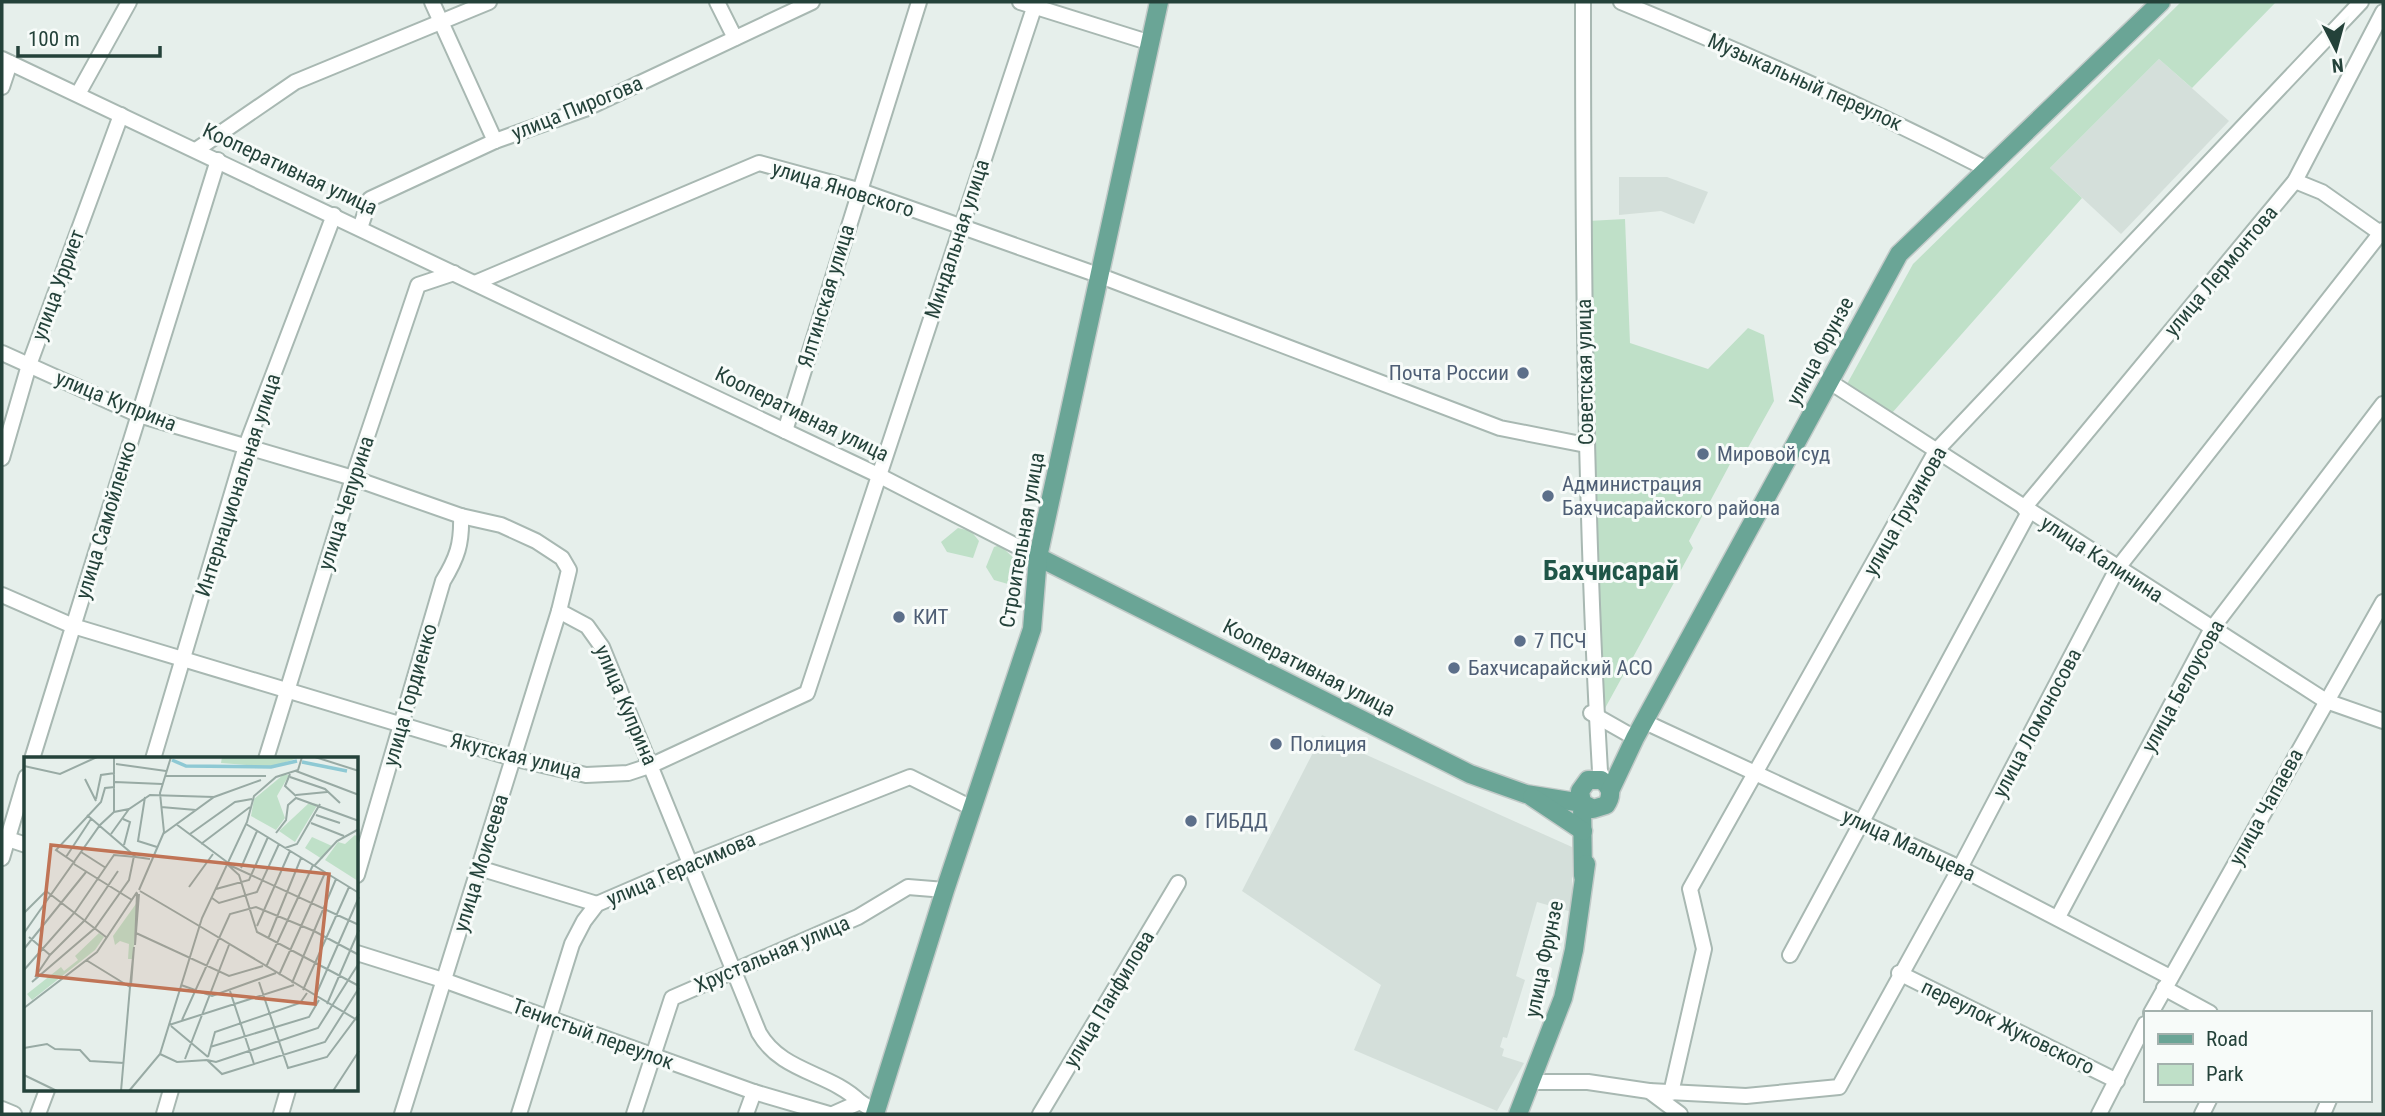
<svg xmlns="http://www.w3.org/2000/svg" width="2385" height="1116" viewBox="0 0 2385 1116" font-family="'Roboto Condensed',sans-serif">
<rect width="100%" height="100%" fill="#e6efeb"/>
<g fill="#d4dfda">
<path d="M2159,59L2229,121L2121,234L2050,168Z"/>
<path d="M1619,177H1667L1708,192L1694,224L1661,211L1619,215Z"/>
<path d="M1322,735L1572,847V912L1537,902L1516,976L1525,980L1507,1038L1503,1037L1500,1047L1504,1049L1502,1056L1524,1063L1497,1111L1354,1050L1381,985L1242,891Z"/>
</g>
<g fill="#bfe0c8">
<path d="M2181,2H2276L2192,88L2159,59L2050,168L2082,198L1892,413L1847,384L1913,264Z"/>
<path d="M1625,219L1630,343L1708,369L1748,328L1764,335L1774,401L1740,462L1730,464L1689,541L1693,548L1598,721L1588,221Z"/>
<path d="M958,528L971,531L979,541L973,558L947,552L941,542Z"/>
<path d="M1000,545L1024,568L1022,584L1015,586L994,580L986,567L994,547Z"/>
</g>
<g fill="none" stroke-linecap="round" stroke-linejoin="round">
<g stroke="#a8b8b2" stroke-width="18">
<g id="minor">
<path d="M432,2L495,141"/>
<path d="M717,2L735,38"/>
<path d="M1020,2L1151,43"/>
<path d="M1583,2C1583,259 1585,514 1600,771L1605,782"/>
<path d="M1621,2C1745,53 1866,107 1985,168"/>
<path d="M2,59L878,475L1038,557"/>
<path d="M2,87L10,63"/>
<path d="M78,94L129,2"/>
<path d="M196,150L295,82L489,2"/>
<path d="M2295,181L2322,192L2383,235"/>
<path d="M360,228L370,199L495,141L585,109L812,2"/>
<path d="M475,283L759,163L858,190L1098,275L1500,428L1586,445"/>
<path d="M2,353L139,415L353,478L461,516L501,525L536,541L562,558L569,570L559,611L587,626L602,647L759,1033C782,1073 830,1072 860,1102"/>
<path d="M1830,382L2326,701L2383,721"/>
<path d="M785,431L919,2"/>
<path d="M2,458L29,365L121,115"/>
<path d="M2024,508L2295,181L2383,12"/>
<path d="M2,595L73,626L512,758L586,775L628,773L652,765L807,693L1036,2"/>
<path d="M1591,713L1635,738"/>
<path d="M1645,722L1960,868L2170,977"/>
<path d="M32,759L218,160"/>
<path d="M153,759L246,446L334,215"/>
<path d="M266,759L353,478L418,285L454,273"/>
<path d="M2,837L26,845"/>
<path d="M2,858L26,777"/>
<path d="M479,868L597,904"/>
<path d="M357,875L443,581C457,558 462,544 461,516"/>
<path d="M2058,917L2211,630L2383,404"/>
<path d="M357,953L446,981L754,1092L829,1114"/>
<path d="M1790,955L2029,512"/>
<path d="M1899,973L2117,1081"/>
<path d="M2164,988L2210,1013"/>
<path d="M2151,1013L2383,602"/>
<path d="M1533,1082H1588L1649,1091L1680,1114"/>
<path d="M1649,1091L1746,1096L1839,1087L1960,868L2117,569L2383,230"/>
<path d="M1671,1093L1704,949L1690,889L1936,451L2361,2"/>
<path d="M2,1109L14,1114"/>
<path d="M38,1114L47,1090"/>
<path d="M164,1114L171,1090"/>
<path d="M281,1114L288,1090"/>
<path d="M402,1114L559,611"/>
<path d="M519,1114L572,944L584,921L597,904L692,863L910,777L972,808"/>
<path d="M634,1114L672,998L858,917L908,887L945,890"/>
<path d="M746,1114L754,1092"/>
<path d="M833,1114L860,1102L868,1107"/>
<path d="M1040,1114L1178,883"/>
<path d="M2099,1114L2145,1024"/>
<path d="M2202,1114L2209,1100"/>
<path d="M2323,1114L2329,1100"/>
</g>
</g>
<g stroke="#c2cac8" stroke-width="21">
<g id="major">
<path d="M1038,557L1470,774L1526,794L1582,803L1593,809L1606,805C1613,795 1611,786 1601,780H1588L1580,791L1582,803L1583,876"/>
<path d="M1610,791L1635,738L1899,254L2161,2"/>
<path d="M1532,797L1583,831"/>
<path d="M875,1114L945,890L1032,629L1038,557L1159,2"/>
<path d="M1518,1114L1563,998L1574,950L1586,864"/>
</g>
</g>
<use href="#minor" stroke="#fff" stroke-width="14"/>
<use href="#major" stroke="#6aa596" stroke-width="18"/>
</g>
<g fill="#5c6f8a" stroke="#f7fbf9" stroke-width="2.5">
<circle cx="1523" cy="373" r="7"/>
<circle cx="1703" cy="454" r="7"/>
<circle cx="1548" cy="496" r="7"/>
<circle cx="899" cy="617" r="7"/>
<circle cx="1520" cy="641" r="7"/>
<circle cx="1454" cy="668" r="7"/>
<circle cx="1276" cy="744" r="7"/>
<circle cx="1191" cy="821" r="7"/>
</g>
<g text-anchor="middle" stroke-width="6" stroke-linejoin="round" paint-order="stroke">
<g font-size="21" fill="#24423a" stroke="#f7fbf9">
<text transform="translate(1805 82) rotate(24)" y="7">Музыкальный переулок</text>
<text transform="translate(577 108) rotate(-22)" y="7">улица Пирогова</text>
<text transform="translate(290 169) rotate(25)" y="7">Кооперативная улица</text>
<text transform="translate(843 189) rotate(17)" y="7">улица Яновского</text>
<text transform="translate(957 239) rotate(-72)" y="7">Миндальная улица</text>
<text transform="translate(2221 271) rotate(-50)" y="7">улица Лермонтова</text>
<text transform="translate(58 285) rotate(-70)" y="7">улица Урриет</text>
<text transform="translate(826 296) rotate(-73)" y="7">Ялтинская улица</text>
<text transform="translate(1820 351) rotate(-62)" y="7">улица Фрунзе</text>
<text transform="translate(1585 372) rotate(-91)" y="7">Советская улица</text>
<text transform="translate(116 401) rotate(22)" y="7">улица Куприна</text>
<text transform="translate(802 414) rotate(26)" y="7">Кооперативная улица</text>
<text transform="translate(238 485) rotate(-72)" y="7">Интернациональная улица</text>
<text transform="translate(346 503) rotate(-72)" y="7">улица Чепурина</text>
<text transform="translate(1905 511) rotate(-60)" y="7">улица Грузинова</text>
<text transform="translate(106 520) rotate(-73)" y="7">улица Самойленко</text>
<text transform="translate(1022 540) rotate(-80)" y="7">Строительная улица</text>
<text transform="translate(2102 559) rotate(33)" y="7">улица Калинина</text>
<text transform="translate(1309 668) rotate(27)" y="7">Кооперативная улица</text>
<text transform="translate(2183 686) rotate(-61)" y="7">улица Белоусова</text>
<text transform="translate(410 695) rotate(-74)" y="7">улица Гордиенко</text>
<text transform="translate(626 705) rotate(67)" y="7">улица Куприна</text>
<text transform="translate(2037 723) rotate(-62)" y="7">улица Ломоносова</text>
<text transform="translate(516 756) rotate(14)" y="7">Якутская улица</text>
<text transform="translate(2266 807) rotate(-61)" y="7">улица Чапаева</text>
<text transform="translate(1909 845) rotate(25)" y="7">улица Мальцева</text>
<text transform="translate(481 863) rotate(-73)" y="7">улица Моисеева</text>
<text transform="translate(681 869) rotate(-23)" y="7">улица Герасимова</text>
<text transform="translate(772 954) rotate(-23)" y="7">Хрустальная улица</text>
<text transform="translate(1544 959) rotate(-78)" y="7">улица Фрунзе</text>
<text transform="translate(1109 999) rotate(-59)" y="7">улица Панфилова</text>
<text transform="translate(2008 1027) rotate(26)" y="7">переулок Жуковского</text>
<text transform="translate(593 1034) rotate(20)" y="7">Тенистый переулок</text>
</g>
<g font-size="21" fill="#4e5e75" stroke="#f7fbf9" text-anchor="start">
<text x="1509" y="380" text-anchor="end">Почта России</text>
<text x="1717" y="461">Мировой суд</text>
<text x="1562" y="491">Администрация<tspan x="1562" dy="24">Бахчисарайского района</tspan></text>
<text x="913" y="624">КИТ</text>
<text x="1534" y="648">7 ПСЧ</text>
<text x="1468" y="675">Бахчисарайский АСО</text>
<text x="1290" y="751">Полиция</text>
<text x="1205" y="828">ГИБДД</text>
</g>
<g font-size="28" font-weight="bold" fill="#1f5548" stroke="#f7fbf9">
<text x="1611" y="580">Бахчисарай</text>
</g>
</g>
<g transform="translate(24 757)">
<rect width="334" height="334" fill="#e6efeb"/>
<path d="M198,0H277L247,10L197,6ZM259,18H265L253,39L261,61L252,73L227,59L230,42ZM285,46L294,47L271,85L255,74ZM331,78L334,80V124L301,103L314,85L321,87ZM288,80L308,89L298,102L281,91ZM114,144L109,202H104L105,187L96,184L91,188L89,179ZM75,176L80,180L71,193L8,243L3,237L37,210L40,214L54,203L51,199Z" fill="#bfe0c8"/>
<path fill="none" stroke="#8ec9d4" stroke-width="3.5" d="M148,3L162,9L247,10L273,4M278,5L323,14"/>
<path fill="none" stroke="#98aaa4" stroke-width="2" d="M291,0L335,14M92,7L142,14M0,9L36,17L73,0M272,14L335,38M266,17L261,29L272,39M141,19H242M266,20L301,32L316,46M61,22L72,44M91,25L138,27M272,38L303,35M121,40L114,84L133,90M72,42L77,18L91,16M137,50L172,53M90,55V0M63,58L112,100L126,102M292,58L316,66M99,62L106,65L100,88M287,66L320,79M152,67L203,105M222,67L335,136M252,76L262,63L264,48L272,41L335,64M87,77L105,52M139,77L190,40L237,23M166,77L211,45L228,42M177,87L226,50M261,91L273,87L296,47M57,95L82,111M42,100L67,62M51,106L32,93L77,45L81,31L91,30M50,107L108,143M203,107L335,168M204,108L215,118L233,175L335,229M290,109L313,84L335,72M217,111L233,74M165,130L189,97M192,132L225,123L244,80M115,133L140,75L136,36L147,0M116,134L177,170M113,136L111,188L115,137M188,141L195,146L233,135L255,87M0,156L22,134L82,180M61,163L94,114M233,169L266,94M177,170L333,263M0,176L76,68L90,55L105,52L126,38L190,40M112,176L205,219L239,209M5,180L26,198M244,182L277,101M0,192L62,115M62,203L106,230M242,210L289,108M0,213L51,155L90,98L112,100M255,218L301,116M11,220L26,198L61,163M8,225L71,171L105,123L110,99M235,225L264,311L303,300L335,257M268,226L312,122M157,228L188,239L252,216M279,233L325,130M206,234L230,307M291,240L335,140M303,247L335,173M0,251L73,195L113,135M158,263L206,157L232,150L290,174L335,198M145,268L270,228M147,269L184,300M186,290L285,260L295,243M0,291L23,287L31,292L56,293L66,304L100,306M136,297L153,305L183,303M184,300L191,275L276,246L283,236M161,302L205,188M183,303L198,317L301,285L335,231M183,303L192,305L294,271L335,206M0,318L33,334M97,334L106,230L110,190L107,228L106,230M105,334L136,297L178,161L223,65L230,39L252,20L274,13L278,0M309,334L335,294"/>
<path fill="#c07456" fill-opacity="0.15" stroke="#c07456" stroke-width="3.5" d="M27,88L305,117L291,247L13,218Z"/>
<rect width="334" height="334" fill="none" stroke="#24423a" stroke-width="3.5"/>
</g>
<rect width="2385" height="1116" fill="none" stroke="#24423a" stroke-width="7"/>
<rect x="2144" y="1011" width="228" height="91" fill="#f7fbf9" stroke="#a3b1ad" stroke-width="2"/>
<rect x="2158" y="1034" width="35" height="10" fill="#6aa596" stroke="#a3b1ad" stroke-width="2"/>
<text x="2206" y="1046" font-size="21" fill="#24423a">Road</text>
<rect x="2158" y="1064" width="35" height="21" fill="#bfe0c8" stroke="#a3b1ad" stroke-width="2"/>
<text x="2206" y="1081" font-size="21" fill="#24423a">Park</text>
<g transform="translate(2336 49) rotate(174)" stroke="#f7fbf9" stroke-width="5" paint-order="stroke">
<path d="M0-5L12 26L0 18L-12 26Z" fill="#24423a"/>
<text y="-10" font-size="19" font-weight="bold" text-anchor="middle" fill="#24423a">N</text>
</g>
<path d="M18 46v10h142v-10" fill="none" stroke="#24423a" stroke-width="3.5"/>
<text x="28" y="46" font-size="21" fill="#24423a" stroke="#f7fbf9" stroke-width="5" paint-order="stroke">100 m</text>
</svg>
